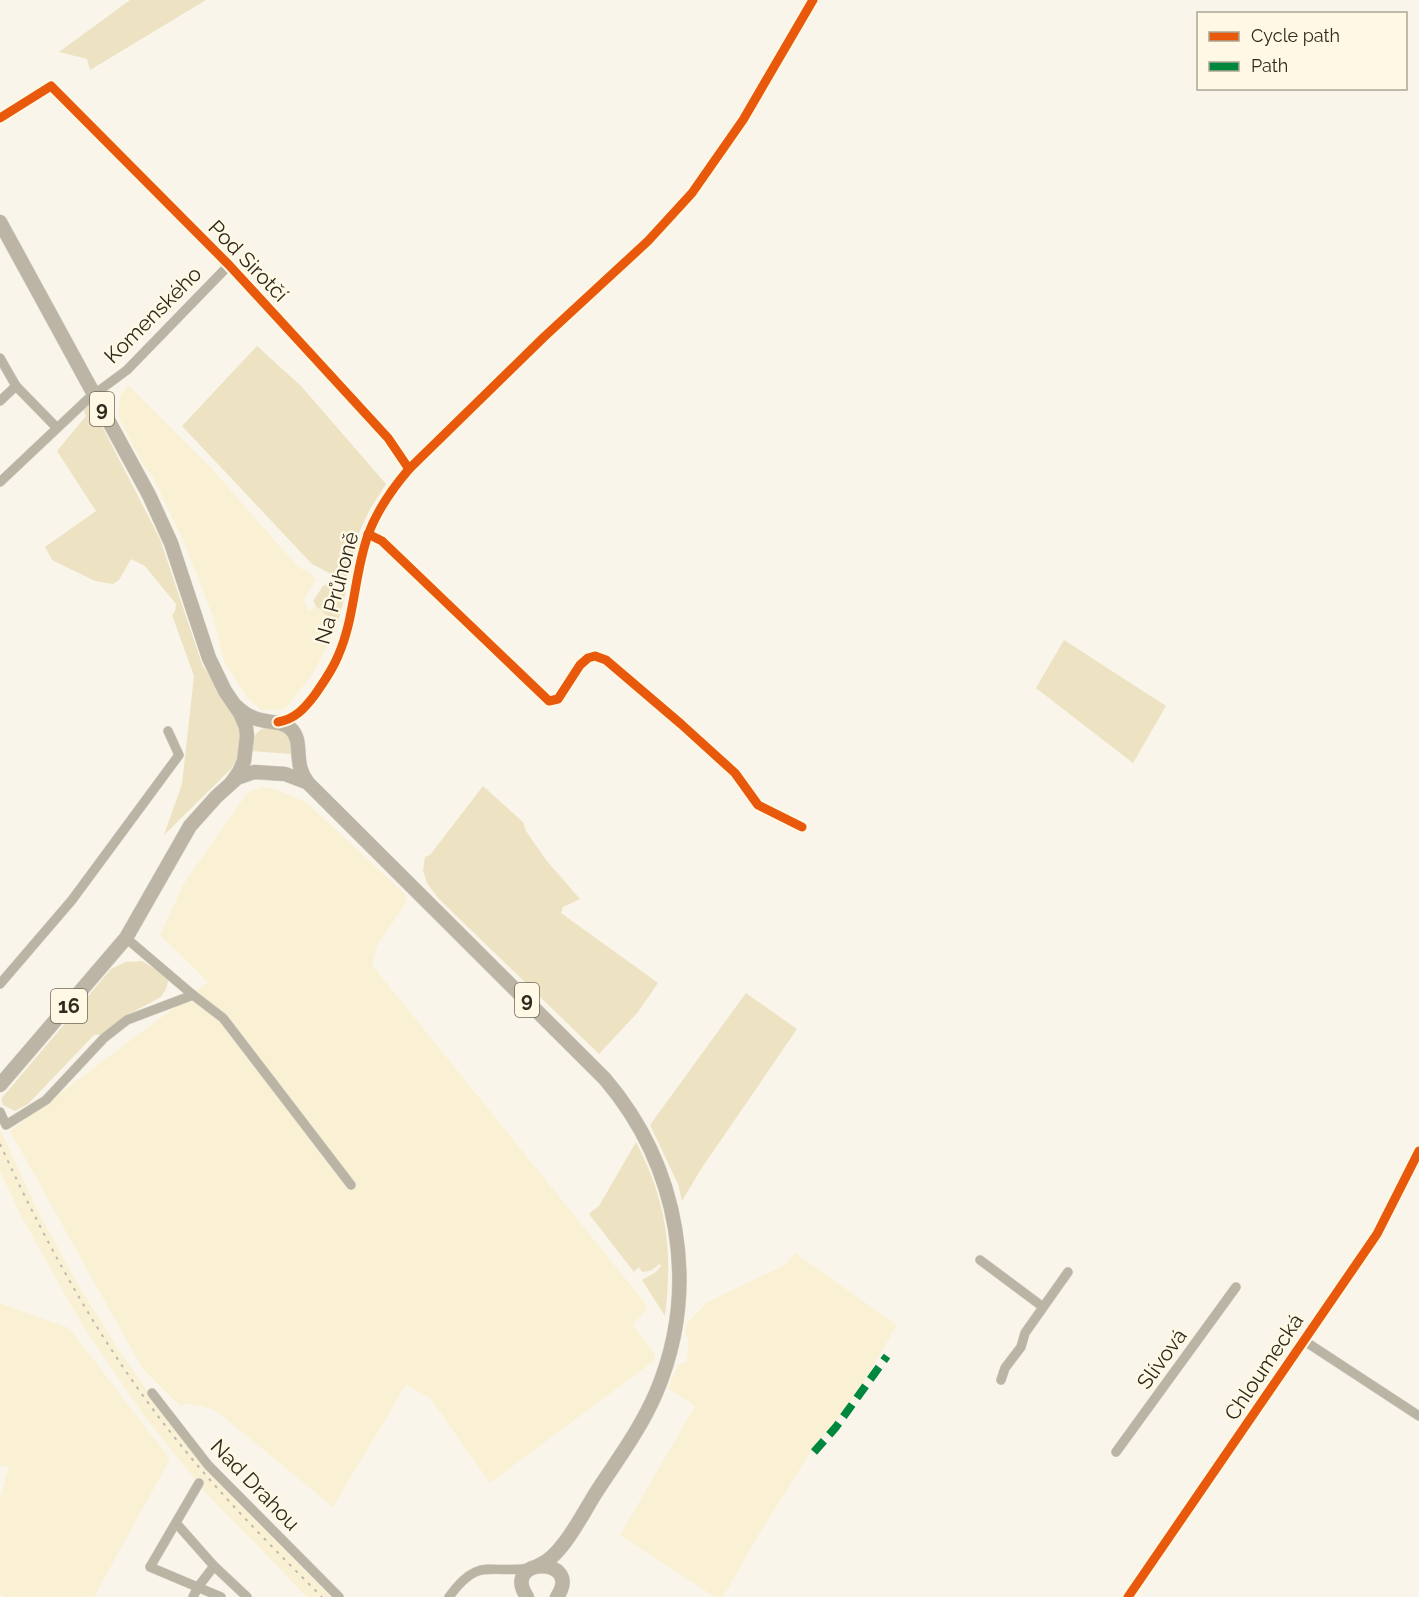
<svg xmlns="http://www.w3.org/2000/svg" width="1419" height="1597" viewBox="0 0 1419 1597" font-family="Raleway,sans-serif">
<rect width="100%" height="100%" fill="#f9f5ea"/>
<g fill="#faf1d5">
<path d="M128,385L212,469L299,568L309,571L316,580L304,599L308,611L316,606L335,622L324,653L311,676L285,709L261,710L246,696L224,661L212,614L183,540L152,475L142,463L118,416L121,395Z"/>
<path d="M263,787L278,790L307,803L404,893L407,899L404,906L378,944L372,965L646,1304V1309L633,1325L655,1354L654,1361L490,1483L429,1397L406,1385L333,1507L215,1410L188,1403L180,1406L142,1368L10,1131L208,982L160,935L184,883L248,792Z"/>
<path d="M0,1129L37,1209L77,1283L118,1349L158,1406L219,1482L331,1597H307L206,1493L144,1416L81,1323L21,1216L0,1171Z"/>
<path d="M795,1253L897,1325L860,1388L836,1422L813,1448L758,1536L723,1597H715L620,1535L695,1406L668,1388L678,1365L687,1362L688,1339L685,1332L687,1323L707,1302L785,1265Z"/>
<path d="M0,1303L69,1328L170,1459L94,1597H7L0,1595V1498L9,1467L0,1465Z"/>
</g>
<g fill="#ede2c2">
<path d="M130,0H206L90,70L87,59L59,52Z"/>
<path d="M257,346L301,386L386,484L370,509L357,537L347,577L331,574L312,564L182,426Z"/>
<path d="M90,403L160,539L202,664L240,726L241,742L238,757L231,769L164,835L182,784L194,676L172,615L175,611L176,604L145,566L131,559L119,580L113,584L95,581L52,560L45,547L96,511L57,451L86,416L83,408Z"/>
<path d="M329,583L346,591L338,622H335L316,606L313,601L323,586Z"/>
<path d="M1064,640L1166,706L1133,763L1036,688Z"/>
<path d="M268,727C284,728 294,738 291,754L251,751C253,738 255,730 268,727Z"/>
<path d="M483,786L523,822L526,831L546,860L580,899L563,907L561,913L658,983L638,1012L599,1054L438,898L427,883L423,870L425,857L430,855Z"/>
<path d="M142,961L165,975L168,981L166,989L161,997L127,1015L102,1034L94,1035L28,1104L15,1111L3,1105L1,1099L111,969L126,962Z"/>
<path d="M746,993L797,1029L701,1169L682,1201L678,1184L650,1125Z"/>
<path d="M636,1142C667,1202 673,1250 665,1316L642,1280L656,1272L661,1266L660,1264L650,1271L642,1272L639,1267L634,1272L589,1214L599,1206Z"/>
</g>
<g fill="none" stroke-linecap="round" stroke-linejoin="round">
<g stroke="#d3d0c7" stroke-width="10">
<g id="minor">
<path d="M0,118L51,86L229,265L388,438L409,469"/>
<path d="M0,358L16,386L56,427"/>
<path d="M100,390L127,370L229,265"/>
<path d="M0,401L16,386"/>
<path d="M0,482L88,399"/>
<path d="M368,534L382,541L549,701L558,699L580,665L588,658L595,656L606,660L681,724L735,773L758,805L802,827"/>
<path d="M279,722C296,719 305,708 315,695C324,683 333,670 339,656C355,617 354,574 368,535C377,509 392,489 409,469L544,337L648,241L692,193L743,120L813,0"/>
<path d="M126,938L193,995"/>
<path d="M0,984L72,900L179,755L168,731"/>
<path d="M0,1112L6,1125L46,1100L104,1038L127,1020L193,995L223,1018L351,1185"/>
<path d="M980,1260L1043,1307"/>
<path d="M1303,1340L1419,1416"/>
<path d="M1001,1380L1005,1368L1021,1347L1025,1333L1068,1272"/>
<path d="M152,1393L208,1465L339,1597"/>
<path d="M1116,1452L1236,1287"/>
<path d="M199,1483L150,1567L221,1597"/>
<path d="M176,1523L214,1566L247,1597"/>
<path d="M193,1597L198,1587L214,1566"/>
<path d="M449,1597C479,1555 490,1575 530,1568"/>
<path d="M1128,1597L1377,1234L1419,1151"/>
</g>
</g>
<g stroke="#d3d0c7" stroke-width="15">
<g id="primary">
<path d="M0,222L149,495L171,543L209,658L225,691L240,713L246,727L247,736L244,761L239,772L232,782"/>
<path d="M236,706C243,713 251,718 261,720C272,723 283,721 292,730C304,744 292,763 308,783L605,1079C679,1166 701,1287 656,1393C641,1428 618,1459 597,1491C584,1511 562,1557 539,1565"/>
<path d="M0,1085L126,938L190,826L216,797L237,778L254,772L285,774L306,782"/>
<path d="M527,1597C500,1556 584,1556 557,1597"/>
</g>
</g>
<use href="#minor" stroke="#bab4a5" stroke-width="9"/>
<use href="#primary" stroke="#bcb5a5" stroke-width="14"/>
<path stroke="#bdb9ad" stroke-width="2" stroke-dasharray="3 6" stroke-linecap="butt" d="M0,1144C51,1255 110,1360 188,1454C230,1505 276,1551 322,1597"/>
<path stroke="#00873e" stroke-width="8" stroke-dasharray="15 8" stroke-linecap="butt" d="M814,1452L836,1427L887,1356"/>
<g stroke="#fff8e4" stroke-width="13">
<g id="cycleway">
<path d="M0,118L51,86L229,265L388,438L409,469"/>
<path d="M368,534L382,541L549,701L558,699L580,665L588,658L595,656L606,660L681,724L735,773L758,805L802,827"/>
<path d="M278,722C295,719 304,709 314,696C323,683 332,671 338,656C355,618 354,574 368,535C377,510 392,489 409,469L544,337L648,241L692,193L743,120L813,0"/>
<path d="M1128,1597L1377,1234L1419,1151"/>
</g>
</g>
<use href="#cycleway" stroke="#e8590c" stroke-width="9"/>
</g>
<g text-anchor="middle" stroke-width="5" stroke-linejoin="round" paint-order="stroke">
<g fill="#fff8e4" stroke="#6d6859" stroke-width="1.5">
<rect x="90" y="392" width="24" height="34" rx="4.5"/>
<rect x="515" y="983" width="24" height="34" rx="4.5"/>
<rect x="51" y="989" width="36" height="34" rx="4.5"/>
</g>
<g font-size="20" font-weight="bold" fill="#2e2a1d">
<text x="102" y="416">9</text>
<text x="527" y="1007">9</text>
<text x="69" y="1013">16</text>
</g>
<g font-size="21" fill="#2e2a1d" stroke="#fff8e4">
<text transform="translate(248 261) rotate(46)" y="7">Pod Sirotčí</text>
<text transform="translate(153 315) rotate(-45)" y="7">Komenského</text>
<text transform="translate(337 588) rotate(-75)" y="7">Na Průhoně</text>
<text transform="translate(1162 1359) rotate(-54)" y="7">Slívová</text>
<text transform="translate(1264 1367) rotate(-56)" y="7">Chloumecká</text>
<text transform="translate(255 1485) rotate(46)" y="7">Nad Drahou</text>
</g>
</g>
<rect x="1197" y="12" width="210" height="78" fill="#fff8e4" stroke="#aba694" stroke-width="1.5"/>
<rect x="1209" y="32" width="30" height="9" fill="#e8590c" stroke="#aba694" stroke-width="1.5"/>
<text x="1251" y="42" font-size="18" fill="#2e2a1d">Cycle path</text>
<rect x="1209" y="62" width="30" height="9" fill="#00873e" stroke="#aba694" stroke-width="1.5"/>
<text x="1251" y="72" font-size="18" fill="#2e2a1d">Path</text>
</svg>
